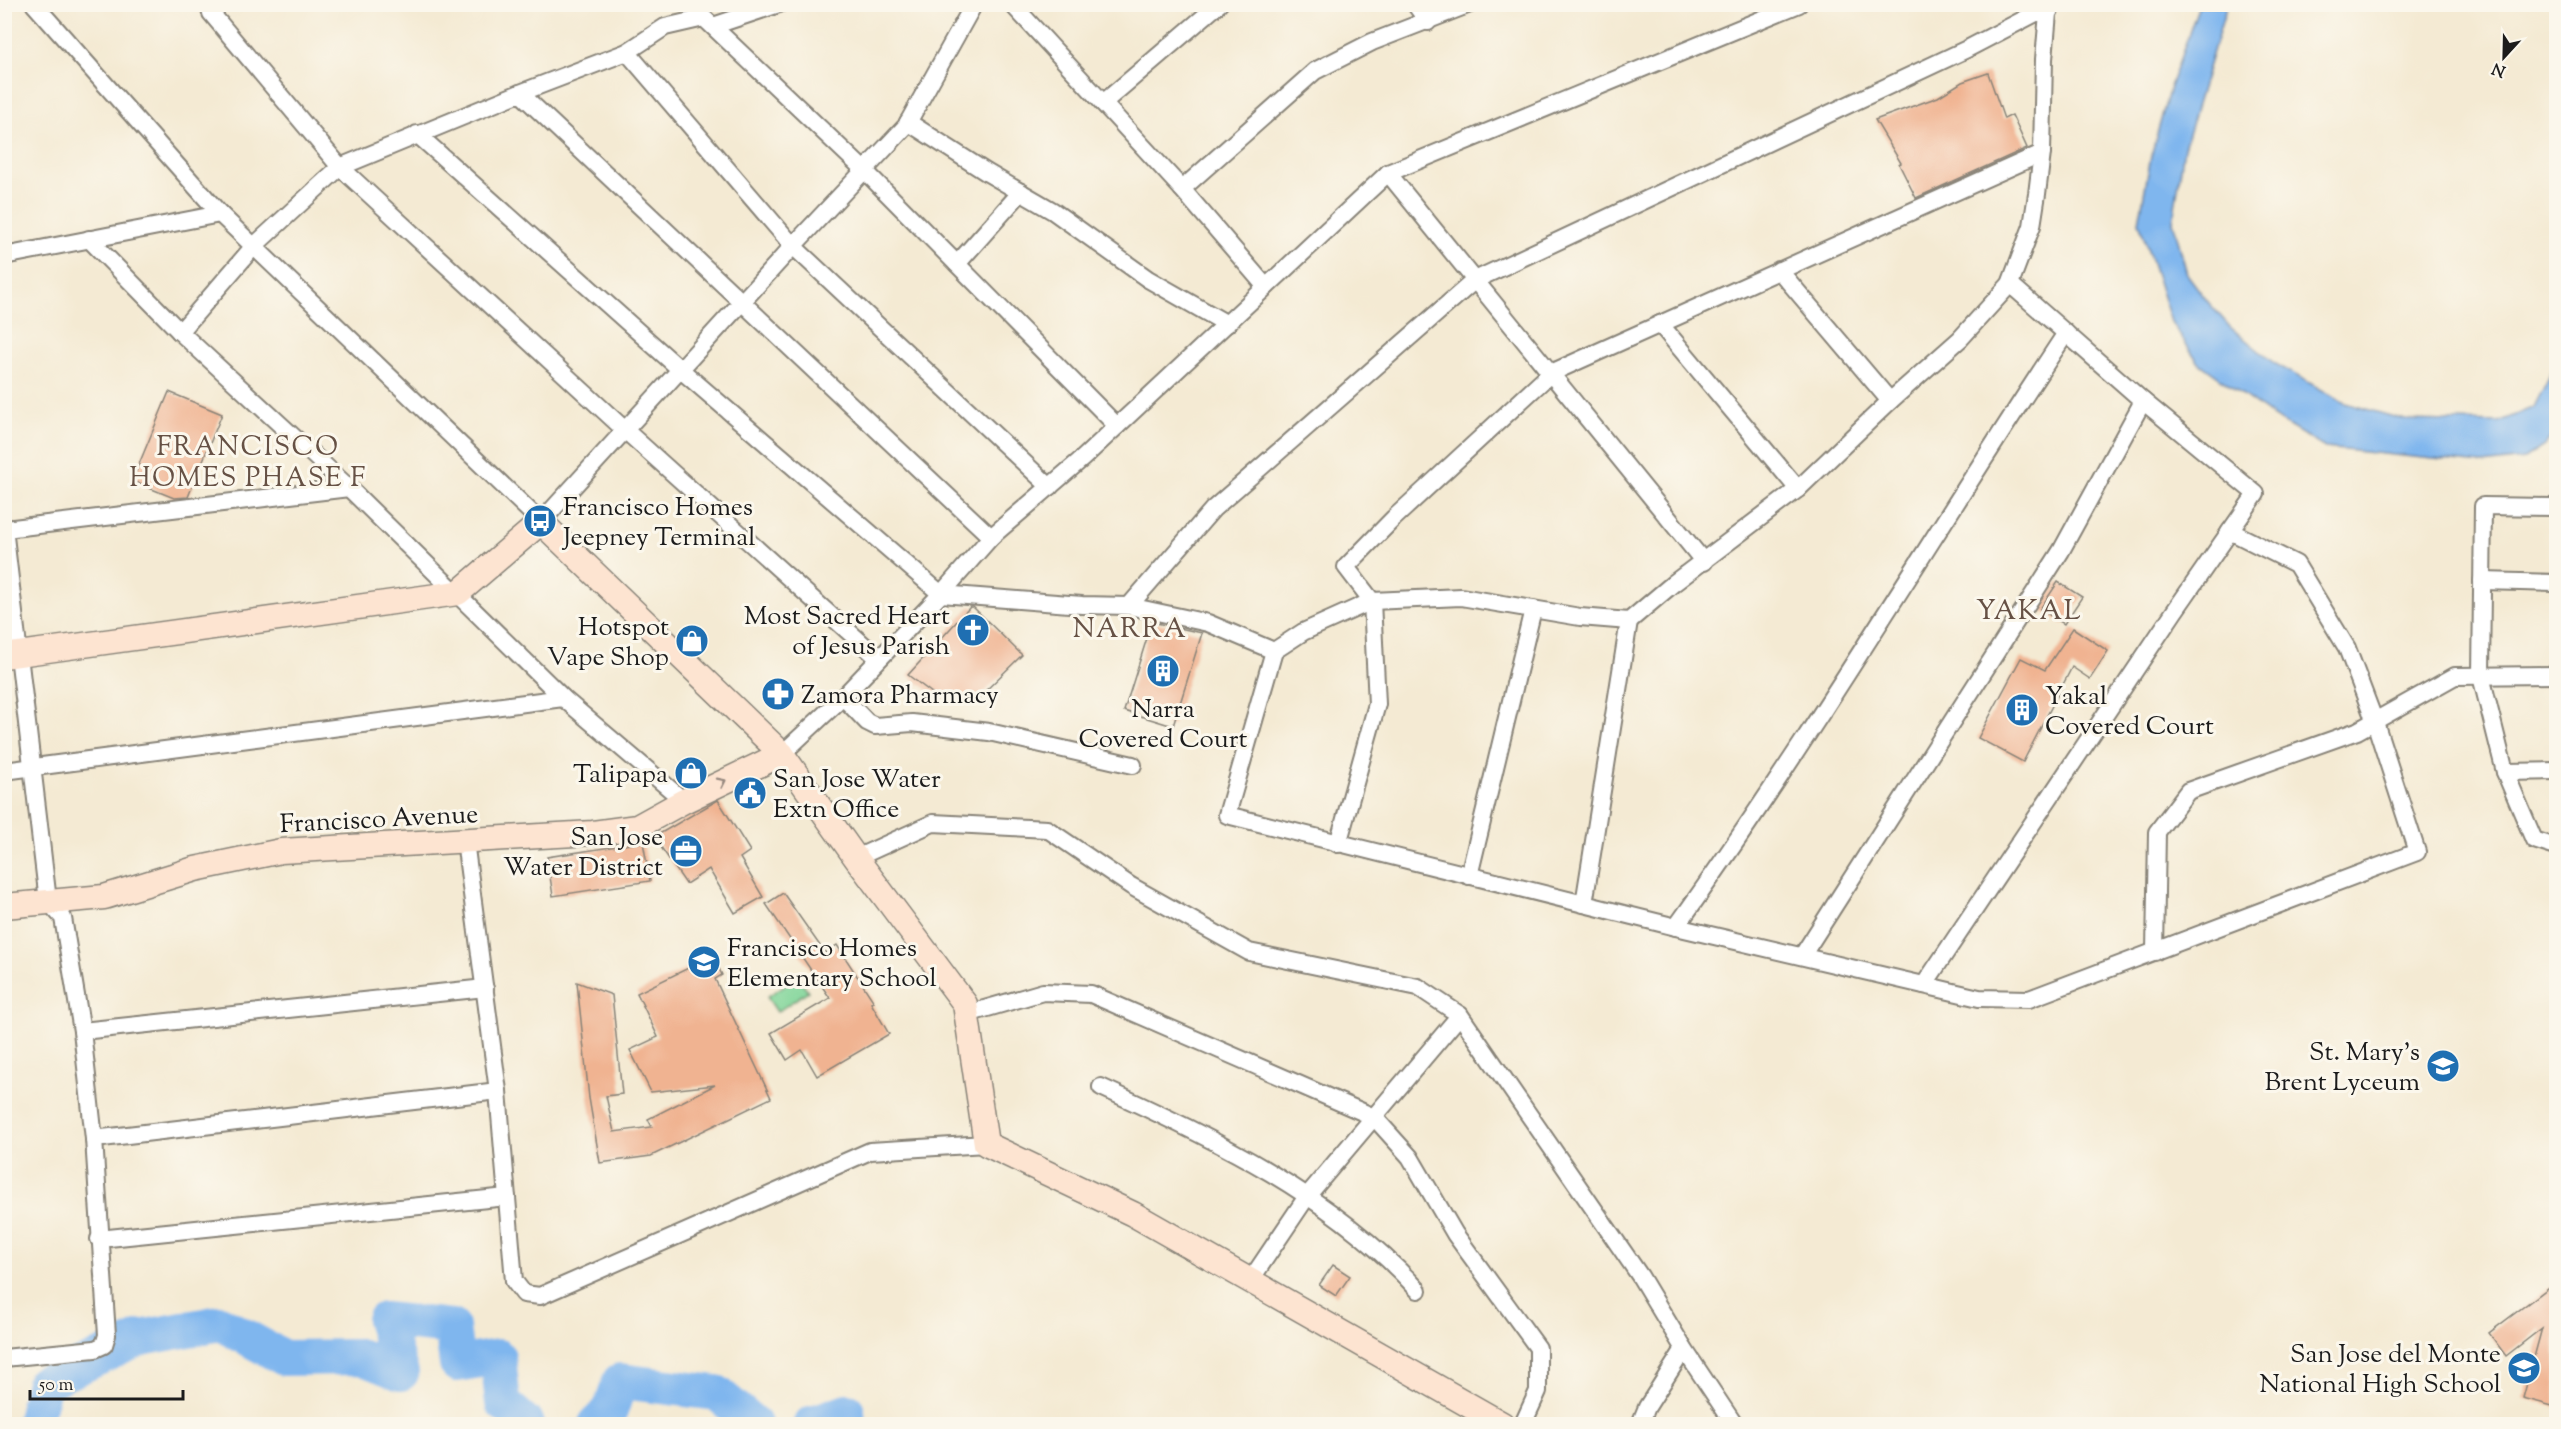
<svg xmlns="http://www.w3.org/2000/svg" width="2561" height="1429" viewBox="0 0 2561 1429" font-family="'Sorts Mill Goudy',serif">
<rect width="100%" height="100%" fill="#fbf7ec"/>
<filter id="ink" filterUnits="userSpaceOnUse"><feTurbulence type="fractalNoise" baseFrequency=".0167" numOctaves="2"/><feDisplacementMap in="SourceGraphic" scale="12" xChannelSelector="R" yChannelSelector="G"/><feConvolveMatrix kernelMatrix="1 2 1 2 8 2 1 2 1" color-interpolation-filters="sRGB"/></filter>
<filter id="wash" filterUnits="userSpaceOnUse"><feTurbulence type="fractalNoise" baseFrequency=".008" numOctaves="4" result="noise"/><feDisplacementMap in="SourceGraphic" scale="24" xChannelSelector="R" yChannelSelector="G"/><feGaussianBlur stdDeviation="1.35" result="paint"/><feColorMatrix in="noise" values="0 0 0 0 0 0 0 0 0 0 0 0 0 0 0 0 0 1.4 0 .05"/><feComposite in="paint" operator="in"/></filter>
<g filter="url(#wash)">
<rect width="100%" height="100%" fill="#f4ead3"/>
<path fill="#7ed497" stroke="#4d785a" stroke-width="1.5" d="M798,976L808,991L777,1012L767,997Z"/>
<path fill="#7fb6ee" stroke="#4e6985" stroke-width="1.5" d="M2199,5H2227L2184,148L2173,221L2187,274L2208,302L2230,327L2274,363L2345,403L2405,420L2499,422L2534,407L2552,371L2556,347V431L2544,446L2524,459L2482,464L2325,448L2272,416L2199,363L2171,322L2139,222L2151,156L2170,87Z"/>
<g fill="none" stroke-linecap="round" stroke-linejoin="round">
<g stroke="#7fb6ee" stroke-width="36">
<path d="M34,1424L44,1383L141,1338L220,1323L284,1358L361,1357L401,1373L384,1320L452,1327L457,1364L498,1357L503,1403L527,1424"/>
<path d="M596,1424L610,1411L620,1381L717,1393L754,1424"/>
<path d="M811,1424L847,1411L848,1424"/>
</g>
</g>
<g id="blocks">
<g fill="#f0b391">
<path d="M1988,73L2004,119L2012,115L2027,148L1916,198L1899,164L1901,163L1875,120L1938,97L1962,82Z"/>
<path d="M169,392L222,414L188,497L174,498L132,481Z"/>
<path d="M2058,582L2082,597L2064,624L2040,609Z"/>
<path d="M970,607H973L1022,655L973,703L936,696L908,675Z"/>
<path d="M1152,622L1202,633L1173,726L1124,711Z"/>
<path d="M2073,628L2108,651L2090,679L2072,667L2023,762L1978,738L2021,658L2045,670Z"/>
<path d="M718,800L750,851L740,858L763,897L735,913L709,869L686,884L654,837Z"/>
<path d="M643,842L650,881L553,896L547,857Z"/>
<path d="M783,893L825,953L837,945L874,1002L871,1003L889,1034L817,1076L802,1050L787,1060L771,1033L830,998L766,904Z"/>
<path d="M713,956L722,975L715,979L771,1098L651,1156L600,1163L589,1098L577,982L612,995L622,1094L606,1096L614,1132L652,1127L648,1119L715,1085L651,1092L630,1050L658,1037L637,993Z"/>
<path d="M1333,1265L1350,1276L1336,1296L1319,1285Z"/>
<path d="M2556,1282V1407L2523,1398L2542,1328L2506,1356L2489,1333Z"/>
</g>
</g>
</g>
<g filter="url(#ink)">
<use href="#blocks" fill-opacity="0" stroke="#888378" stroke-width="1.5"/>
<g fill="none" stroke-linecap="round" stroke-linejoin="round">
<g stroke="#888378" stroke-width="20">
<g id="street">
<path d="M34,4L220,214"/>
<path d="M209,4L211,13L340,167L626,431L878,658"/>
<path d="M1012,4L1182,189L1266,287"/>
<path d="M1415,4L1428,22"/>
<path d="M713,26L779,4"/>
<path d="M627,52L665,27L704,18L865,171L1117,426"/>
<path d="M520,93L991,537"/>
<path d="M1103,103L1219,4"/>
<path d="M908,122L986,172L1053,211L1148,279L1227,324"/>
<path d="M417,134L681,370L941,594L1082,605L1129,606L1208,623L1274,651L1303,632L1372,601L1461,597L1580,617L1629,621L1674,583L1798,489L1890,401L1960,339L2010,284L2032,226L2037,194L2042,153L2044,59L2048,13L2054,4"/>
<path d="M1388,173L1704,562"/>
<path d="M1182,189L1315,71L1372,42L1470,4"/>
<path d="M89,239L180,332L349,488L563,698L684,801"/>
<path d="M4,256L220,214L541,522L793,246L906,126L974,4"/>
<path d="M957,264L1021,192"/>
<path d="M1779,270L1890,401"/>
<path d="M1660,324L1798,489"/>
<path d="M180,332L254,246L340,167L520,93L627,52L793,246L1050,487"/>
<path d="M2556,507L2483,506L2481,676L2505,772L2534,840L2556,847"/>
<path d="M4,528L48,901L63,918L82,1031L94,1139L107,1335L104,1345L95,1349L4,1358"/>
<path d="M5,529L349,488"/>
<path d="M2482,581L2556,583"/>
<path d="M1129,606L1213,509L1475,280L1967,49L2036,13H2048"/>
<path d="M1274,651L1227,815L1676,927L1979,998L2029,999L2417,852L2375,722L2347,648L2296,564L2230,531"/>
<path d="M843,697L867,722L875,726L912,723L989,732L1133,765"/>
<path d="M782,754L843,697L941,594L991,537L1083,458L1388,173L1799,4"/>
<path d="M4,771L563,698"/>
<path d="M2505,772L2556,771"/>
<path d="M465,841L498,1091L514,1281L524,1294L540,1296L870,1151L986,1144"/>
<path d="M1338,844L1377,704L1372,601L1346,567L1394,518L1551,373L2042,153"/>
<path d="M856,858L933,823L1047,829L1131,886L1249,952L1418,987L1460,1015L1640,1276L1684,1349L1734,1424"/>
<path d="M1469,876L1533,609"/>
<path d="M1584,904L1629,621"/>
<path d="M1676,927C1814,735 1935,531 2066,333"/>
<path d="M2155,952L2157,832L2188,791L2357,731L2455,676L2556,675"/>
<path d="M1802,956L2061,551L2143,401"/>
<path d="M1924,985L2174,612L2256,494L2143,401L2010,284"/>
<path d="M967,1014L1043,992L1091,994L1374,1117L1410,1157L1455,1234L1538,1348V1391L1523,1424"/>
<path d="M82,1031L485,988"/>
<path d="M1101,1087C1215,1139 1333,1196 1418,1290"/>
<path d="M94,1139L498,1091"/>
<path d="M99,1239L507,1197"/>
<path d="M1250,1281L1308,1195L1460,1015"/>
<path d="M1640,1424L1647,1407L1684,1349"/>
</g>
</g>
<g stroke="#888378" stroke-width="27">
<g id="secondary">
<path d="M4,656L458,593L541,522L782,754L856,858L965,1004L986,1144L1133,1214L1502,1424"/>
<path d="M4,906L104,897L195,869L281,851L593,833L637,827L684,801L782,754"/>
</g>
</g>
<use href="#street" stroke="#fff" stroke-width="16"/>
<use href="#secondary" stroke="#fde4d1" stroke-width="24"/>
</g>
<defs><path id="oneway-chevron" d="M-2-3.5L2.5 0L-2 3.5" fill="none" stroke-width="1.6" stroke-linecap="round" stroke-linejoin="round" transform="scale(1.5)"/></defs>
<use stroke="#988a80" href="#oneway-chevron" transform="translate(722 782) rotate(-26)"/>
</g>
<defs>
<g id="bus-disc" transform="scale(1.725)"><circle r="9.5" fill="#1f6fb2" stroke="#fbf7ec"/><path d="M-5-6H5V4H4V6H2V4H-2V6H-4V4H-5ZM-3.5-4V0h7V-4ZM-3.5 1.2v1.5H-2V1.2ZM2 1.2v1.5H3.5V1.2Z" fill="#fff"/></g>
<g id="church-disc" transform="scale(1.725)"><circle r="9.5" fill="#1f6fb2" stroke="#fbf7ec"/><path d="M-1.2-6h2.4v3.5h3.3v2.4h-3.3V6h-2.4V-.1h-3.3v-2.4h3.3Z" fill="#fff"/></g>
<g id="shop-disc" transform="scale(1.725)"><circle r="9.5" fill="#1f6fb2" stroke="#fbf7ec"/><path d="M-5-2.5h2.3a2.7 3.5 0 0 1 5.4 0H5L5.5 6h-11ZM-1.5-2.5h3a1.5 2.3 0 0 0-3 0Z" fill="#fff"/></g>
<g id="building-disc" transform="scale(1.725)"><circle r="9.5" fill="#1f6fb2" stroke="#fbf7ec"/><path d="M-4-6H4V6H1V3H-1V6H-4ZM-2.5-4.3h1.7v1.8h-1.7ZM.8-4.3h1.7v1.8H.8ZM-2.5-1h1.7V.8h-1.7ZM.8-1h1.7V.8H.8Z" fill="#fff"/></g>
<g id="pharmacy-disc" transform="scale(1.725)"><circle r="9.5" fill="#1f6fb2" stroke="#fbf7ec"/><path d="M-2-6h4v4h4v4h-4v4h-4v-4h-4v-4h4Z" fill="#fff"/></g>
<g id="civic-disc" transform="scale(1.725)"><circle r="9.5" fill="#1f6fb2" stroke="#fbf7ec"/><path d="M-.6-6.5H3V-4.5H.6V-3L4-1V1h2V6H-6V1h2V-1L-.6-3ZM-1.2 2.5V6h2.4V2.5Z" fill="#fff"/></g>
<g id="office-disc" transform="scale(1.725)"><circle r="9.5" fill="#1f6fb2" stroke="#fbf7ec"/><path d="M-6-3h4V-5.5h4V-3h4V5H-6ZM-1-4.5V-3h2v-1.5ZM-6 0V1H6V0Z" fill="#fff"/></g>
<g id="school-disc" transform="scale(1.725)"><circle r="9.5" fill="#1f6fb2" stroke="#fbf7ec"/><path d="M0-5L7-2L0 1L-7-2ZM-4 1L0 2.5L4 1V4Q0 6-4 4Z" fill="#fff"/></g>
</defs>
<g fill-rule="evenodd">
<use href="#bus-disc" x="540" y="521"/>
<use href="#church-disc" x="973" y="630"/>
<use href="#shop-disc" x="692" y="641"/>
<use href="#building-disc" x="1163" y="671"/>
<use href="#pharmacy-disc" x="778" y="694"/>
<use href="#building-disc" x="2022" y="710"/>
<use href="#shop-disc" x="691" y="773"/>
<use href="#civic-disc" x="750" y="793"/>
<use href="#office-disc" x="686" y="851"/>
<use href="#school-disc" x="704" y="962"/>
<use href="#school-disc" x="2443" y="1066"/>
<use href="#school-disc" x="2524" y="1368"/>
</g>
<g text-anchor="middle" stroke-width="6" stroke-linejoin="round" paint-order="stroke">
<g font-size="26" fill="#1c1c1c" stroke="#fbf7ec" text-anchor="end">
<text x="563" y="515" text-anchor="start">Francisco Homes<tspan x="563" dy="30">Jeepney Terminal</tspan></text>
<text x="950" y="624">Most Sacred Heart<tspan x="950" dy="30">of Jesus Parish</tspan></text>
<text x="669" y="635">Hotspot<tspan x="669" dy="30">Vape Shop</tspan></text>
<text x="801" y="703" text-anchor="start">Zamora Pharmacy</text>
<text x="2045" y="704" text-anchor="start">Yakal<tspan x="2045" dy="30">Covered Court</tspan></text>
<text x="1163" y="717" text-anchor="middle">Narra<tspan x="1163" dy="30">Covered Court</tspan></text>
<text x="668" y="782">Talipapa</text>
<text x="773" y="787" text-anchor="start">San Jose Water<tspan x="773" dy="30">Extn Office</tspan></text>
<text x="663" y="845">San Jose<tspan x="663" dy="30">Water District</tspan></text>
<text x="727" y="956" text-anchor="start">Francisco Homes<tspan x="727" dy="30">Elementary School</tspan></text>
<text x="2420" y="1060">St. Mary's<tspan x="2420" dy="30">Brent Lyceum</tspan></text>
<text x="2501" y="1362">San Jose del Monte<tspan x="2501" dy="30">National High School</tspan></text>
</g>
<g font-size="26" fill="#1c1c1c" stroke="#fbf7ec">
<text transform="translate(379 818) rotate(-3)" y="9">Francisco Avenue</text>
</g>
<g font-size="27" letter-spacing="1.5" fill="#665145" stroke="#fbf7ec">
<text x="248" y="455">FRANCISCO<tspan x="248" dy="31">HOMES PHASE F</tspan></text>
</g>
<g font-size="28" letter-spacing="1.5" fill="#665145" stroke="#fbf7ec">
<text x="2029" y="619">YAKAL</text>
<text x="1130" y="637">NARRA</text>
</g>
</g>
<rect width="2561" height="1429" fill="none" stroke="#fbf7ec" stroke-width="24"/>
<g transform="translate(2504 57) rotate(202)" stroke="#fbf7ec" stroke-width="4.5" paint-order="stroke">
<path d="M0-4.5L10 22L0 15L-10 22Z" fill="#1c1c1c"/>
<text y="-9" font-size="16" font-weight="bold" text-anchor="middle" fill="#1c1c1c">N</text>
</g>
<path d="M30 1390v9h153v-9" fill="none" stroke="#1c1c1c" stroke-width="3"/>
<text x="39" y="1390" font-size="18" fill="#1c1c1c" stroke="#fbf7ec" stroke-width="4.5" paint-order="stroke">50 m</text>
</svg>
